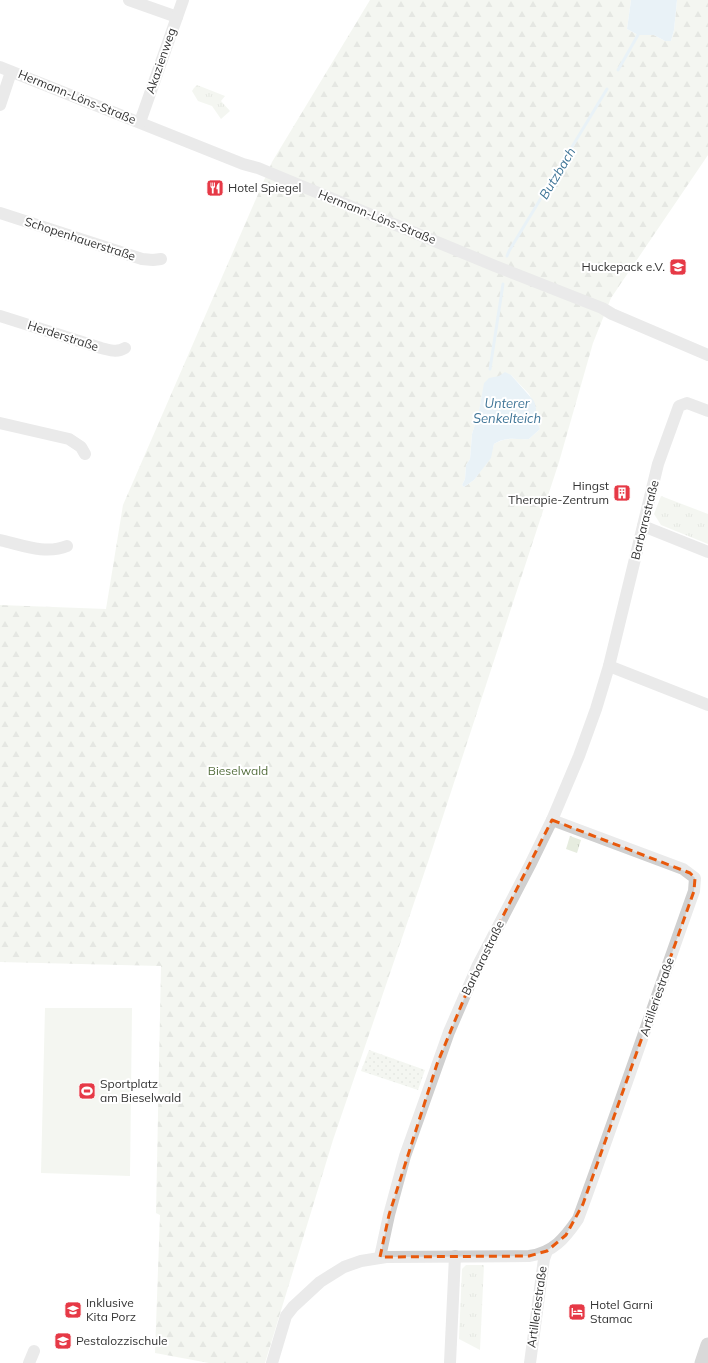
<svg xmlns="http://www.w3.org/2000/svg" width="708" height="1363" viewBox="0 0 708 1363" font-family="Mulish,sans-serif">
<defs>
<pattern id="grass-dots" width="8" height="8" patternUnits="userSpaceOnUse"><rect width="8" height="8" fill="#e6ecdf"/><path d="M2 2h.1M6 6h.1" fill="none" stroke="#c6cbc0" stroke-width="1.8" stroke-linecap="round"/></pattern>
<pattern id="forest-firs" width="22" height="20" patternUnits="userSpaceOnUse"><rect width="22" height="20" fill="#e6ecdf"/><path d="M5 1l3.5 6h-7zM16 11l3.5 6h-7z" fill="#c6cbc0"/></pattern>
<pattern id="park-tufts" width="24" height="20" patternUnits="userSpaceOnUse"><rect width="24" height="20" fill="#e6ecdf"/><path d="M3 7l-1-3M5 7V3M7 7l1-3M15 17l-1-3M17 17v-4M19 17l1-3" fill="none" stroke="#c6cbc0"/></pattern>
</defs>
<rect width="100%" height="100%" fill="#fff"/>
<path fill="url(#grass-dots)" d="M369,1050L425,1070L418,1090L361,1071Z"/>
<path fill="url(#forest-firs)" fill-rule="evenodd" d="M370,0H631L627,29L638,35H654L665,41H671L674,30L677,0H708V155L611,298L593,343L559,462L429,859L333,1140L265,1363H209L155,1353L160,1215L156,1213L161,966L0,962V605L106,609L123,505L272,162ZM511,375L529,394L536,408V419L540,429L529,439C515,440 507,436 494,444L490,458L474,480L464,487L462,485L465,479L466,465L470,459L472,434L479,411L483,391L491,379Z"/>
<g fill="url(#park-tufts)">
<path d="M197,85L225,96L221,101L230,111L221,119L212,106L198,101L192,91L194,88Z"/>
<path d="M661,496L708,514V544L661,525L654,514Z"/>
<path d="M570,836L581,840L577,853L566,849Z"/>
<path d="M466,1265H484L480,1350L459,1339L462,1269Z"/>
</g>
<path fill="#e6ecdf" d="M45,1008H132L130,1176L41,1173Z"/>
<g fill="#cfe2ee">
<path d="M631,0H677L674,30L671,41H665L654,35H638L627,29Z"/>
<path d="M505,372L511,375L534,401L536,408V419L540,429L529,439C515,440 506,436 494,444L491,458L474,480L464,487L462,485L465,479L466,465L470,459L472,434L479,411L484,383L489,378L499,376Z"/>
</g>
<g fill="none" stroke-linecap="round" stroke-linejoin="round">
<g stroke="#cfe2ee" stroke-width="3">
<path d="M618,70L638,35"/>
<path d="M507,256L509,251L607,89"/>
<path d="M490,369L503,284"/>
</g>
<g stroke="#d0d0d0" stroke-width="12">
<path d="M129,0L177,17"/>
<path d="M0,67L243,164L258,168L495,266L602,308L612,314L708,355"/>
<path d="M0,105L11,72"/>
<path d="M140,122L183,0"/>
<path d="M0,213L142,259L153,260L161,259"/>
<path d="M0,316L101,348C110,350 117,353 125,348"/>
<path d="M0,423L69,439L81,447L85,454"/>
<path d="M643,526L708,552"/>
<path d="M0,540C22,545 46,555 67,546"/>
<path d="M609,666L708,705"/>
<path d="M380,1257L389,1215L405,1156L449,1032L478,965L530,865L552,820L579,756L596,709L609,666L658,464L679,406L687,403L708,411"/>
<path d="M29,1363L34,1351"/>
<path d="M272,1363L286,1316L293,1307L320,1282L344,1267L361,1261L386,1257L529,1256C553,1253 565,1238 578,1219C618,1110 655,1000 694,891L695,878L683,869L552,820"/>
<path d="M450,1363L455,1256"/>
<path d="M530,1363L544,1259L547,1251"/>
</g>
<path stroke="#ababab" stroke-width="15" d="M702,1363L708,1345"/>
</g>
<path d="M0 0H708V1363H0ZM552,820L690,873L695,878L694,891L583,1204L566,1235L547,1251L529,1256L380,1257L389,1215L437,1064L478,965Z" fill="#fff" fill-opacity=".55" fill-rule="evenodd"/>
<path fill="none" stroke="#e8590c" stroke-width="3" stroke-dasharray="8 5" stroke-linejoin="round" d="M552,820L690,873L695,878L694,891L583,1204L566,1235L547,1251L529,1256L380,1257L389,1215L437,1064L478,965Z"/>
<defs>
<g id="restaurant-square" transform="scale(0.9)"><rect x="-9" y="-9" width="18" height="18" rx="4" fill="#e63946" stroke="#fff"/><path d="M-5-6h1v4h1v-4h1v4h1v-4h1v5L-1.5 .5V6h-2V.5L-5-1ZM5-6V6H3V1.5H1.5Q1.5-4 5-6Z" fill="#fff"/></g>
<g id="school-square" transform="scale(0.9)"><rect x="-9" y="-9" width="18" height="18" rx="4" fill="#e63946" stroke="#fff"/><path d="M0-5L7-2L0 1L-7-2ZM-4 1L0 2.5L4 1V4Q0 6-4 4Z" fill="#fff"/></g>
<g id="building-square" transform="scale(0.9)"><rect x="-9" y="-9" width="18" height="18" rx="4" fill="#e63946" stroke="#fff"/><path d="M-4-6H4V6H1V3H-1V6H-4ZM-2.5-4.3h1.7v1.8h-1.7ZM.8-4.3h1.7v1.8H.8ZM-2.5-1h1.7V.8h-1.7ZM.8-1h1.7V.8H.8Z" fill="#fff"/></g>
<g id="stadium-square" transform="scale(0.9)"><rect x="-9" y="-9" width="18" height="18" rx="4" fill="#e63946" stroke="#fff"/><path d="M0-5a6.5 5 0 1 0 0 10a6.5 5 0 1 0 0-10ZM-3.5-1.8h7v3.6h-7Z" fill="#fff"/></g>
<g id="hotel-square" transform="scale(0.9)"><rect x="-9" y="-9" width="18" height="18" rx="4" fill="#e63946" stroke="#fff"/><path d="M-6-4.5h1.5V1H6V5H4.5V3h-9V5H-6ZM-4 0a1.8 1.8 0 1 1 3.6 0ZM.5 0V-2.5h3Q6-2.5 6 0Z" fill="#fff"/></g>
</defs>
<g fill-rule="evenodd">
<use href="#restaurant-square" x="215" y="188"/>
<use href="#school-square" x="678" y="267"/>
<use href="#building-square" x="622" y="493"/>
<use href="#stadium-square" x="87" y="1091"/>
<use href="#school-square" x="73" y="1310"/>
<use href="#hotel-square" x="577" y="1312"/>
<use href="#school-square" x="63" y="1341"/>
</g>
<g text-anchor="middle" stroke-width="4" stroke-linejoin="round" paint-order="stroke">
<g font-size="12" fill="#333" stroke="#fff">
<text transform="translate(161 61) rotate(-71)" y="4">Akazienweg</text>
<text transform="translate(77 97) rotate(22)" y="4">Hermann-Löns-Straße</text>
<text transform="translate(377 217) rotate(22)" y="4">Hermann-Löns-Straße</text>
<text transform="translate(80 239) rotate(18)" y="4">Schopenhauerstraße</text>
<text transform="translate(63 336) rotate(18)" y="4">Herderstraße</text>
<text transform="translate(645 520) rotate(-76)" y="4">Barbarastraße</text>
<text transform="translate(483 958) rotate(-64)" y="4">Barbarastraße</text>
<text transform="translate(657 997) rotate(-71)" y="4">Artilleriestraße</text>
<text transform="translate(537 1307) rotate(-82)" y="4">Artilleriestraße</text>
</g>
<g font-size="12" fill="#333" stroke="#fff" text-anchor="start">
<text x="228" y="192">Hotel Spiegel</text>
<text x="665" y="271" text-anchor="end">Huckepack e.V.</text>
<text x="609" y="490" text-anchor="end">Hingst<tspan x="609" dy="14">Therapie-Zentrum</tspan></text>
<text x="100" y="1088">Sportplatz<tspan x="100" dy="14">am Bieselwald</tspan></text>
<text x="86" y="1307">Inklusive<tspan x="86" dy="14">Kita Porz</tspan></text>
<text x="590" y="1309">Hotel Garni<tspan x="590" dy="14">Stamac</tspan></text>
<text x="76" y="1345">Pestalozzischule</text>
</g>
<g font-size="12" fill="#56703f" stroke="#fff">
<text x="238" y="775">Bieselwald</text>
</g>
<g font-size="13" font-style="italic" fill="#3f7597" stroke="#fff">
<text transform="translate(557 173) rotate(-59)" y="5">Butzbach</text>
<text x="507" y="408">Unterer<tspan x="507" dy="15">Senkelteich</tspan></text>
</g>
</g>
</svg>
